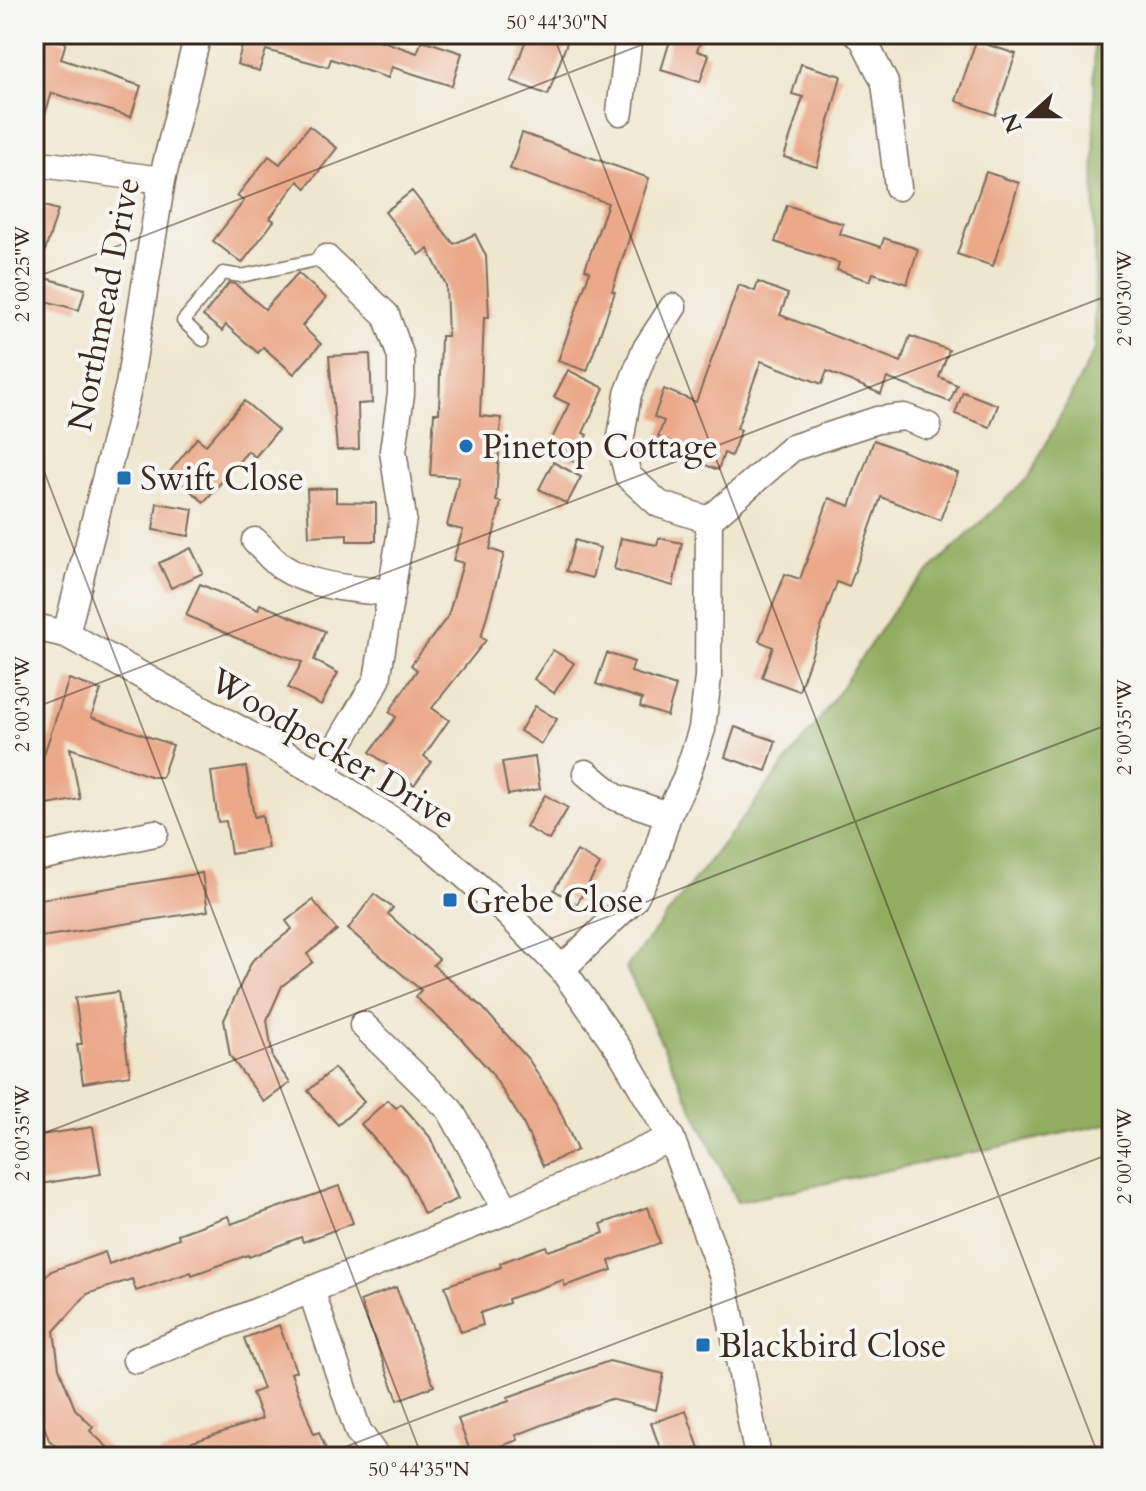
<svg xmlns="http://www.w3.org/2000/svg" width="1146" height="1491" viewBox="0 0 1146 1491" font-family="Cardo,serif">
<rect width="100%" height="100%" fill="#f6f6f2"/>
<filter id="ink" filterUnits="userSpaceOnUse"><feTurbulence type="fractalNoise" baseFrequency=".0125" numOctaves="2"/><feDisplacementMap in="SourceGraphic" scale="16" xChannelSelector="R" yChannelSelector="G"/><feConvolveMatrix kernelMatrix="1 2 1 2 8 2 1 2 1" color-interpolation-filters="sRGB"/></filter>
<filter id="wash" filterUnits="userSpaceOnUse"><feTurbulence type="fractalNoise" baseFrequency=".006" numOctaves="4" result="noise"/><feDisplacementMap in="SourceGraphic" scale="32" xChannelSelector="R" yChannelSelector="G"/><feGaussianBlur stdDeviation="1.8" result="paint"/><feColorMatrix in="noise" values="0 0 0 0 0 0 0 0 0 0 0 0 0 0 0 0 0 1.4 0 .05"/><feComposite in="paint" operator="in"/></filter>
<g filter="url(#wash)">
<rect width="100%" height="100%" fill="#efe6ce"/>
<path fill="#90ad60" stroke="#666c3f" stroke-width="2" d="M1094,34H1112V1123L737,1202L626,968L822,716L903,596L1029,477L1095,349Z"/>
<g id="blocks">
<g fill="#eba98a">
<path d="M235,34H362L417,53L422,40L462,53L452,86L392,67L388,78L331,59L328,67L266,50L259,71L237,64L243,43L234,40Z"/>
<path d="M528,34H570L548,95L511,81Z"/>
<path d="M672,34H703L697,51L709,55L700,82L661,70Z"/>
<path d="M45,37L66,42L61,59L141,86L131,117L52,93L44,117L34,114V84Z"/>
<path d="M976,41L1016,54L995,115L956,101Z"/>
<path d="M801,64L841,76L817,167L784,157L803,97L792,94Z"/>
<path d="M309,126L337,148L306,188L298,181L270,218L274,221L242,263L213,241L244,201L237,196L269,156L280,164Z"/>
<path d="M522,133L649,178L612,291L615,292L587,371L558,361L590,271L585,269L608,203L510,169Z"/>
<path d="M986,172L1019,183L993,266L957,254Z"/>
<path d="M412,191L454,244L475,234L486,256L489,317H484L480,416L501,418L496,501L501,502L490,549L504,554L481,637L486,640L432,708L449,720L424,756L431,762L414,785L370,752L396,717L389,712L417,670L411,665L448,616L463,563L453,560L463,530L447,526L459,477L430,475L434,413H439L441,336H448L446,285L428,249L419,255L385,212Z"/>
<path d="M34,203L58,210L39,270L34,269Z"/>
<path d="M787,205L843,224L840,234L881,247L884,238L918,249L907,284L873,273L870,281L837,270L839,263L775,242Z"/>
<path d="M298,273L326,298L302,326L321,344L294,374L263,347L258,353L226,325L222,331L203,316L229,283L235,284L265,309Z"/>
<path d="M34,275L85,289L79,310L34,298Z"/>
<path d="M758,282L788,294L780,315L901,362L910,336L949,350L939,377L957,385L950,402L887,378L881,394L827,371L822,384L761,361L737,428L741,430L731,456L724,453L718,470L690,459L693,450L658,437L664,421L654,417L664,389L696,402L739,285L755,291Z"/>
<path d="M370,354L372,403L358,404L359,449L337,450L329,356Z"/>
<path d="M568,370L604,388L583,433L587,435L574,462L547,449L569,404L554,397Z"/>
<path d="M963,392L998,405L990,427L955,414Z"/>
<path d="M244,401L278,430L255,457L248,451L204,502L169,473L197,438L206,445Z"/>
<path d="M874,440L958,473L940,520L881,497L849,587L837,582L799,691L762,677L773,647L759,641L785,574L800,579L829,498L850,506Z"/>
<path d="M553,462L581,477L567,504L539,489Z"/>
<path d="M336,488V502L376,503V541H347V534L309,536L307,489Z"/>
<path d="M157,503L193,509L189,536L153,530Z"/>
<path d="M621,538L657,545L659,538L682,543L673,586L614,569Z"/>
<path d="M575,540L600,548L592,578L566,571Z"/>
<path d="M191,548L203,573L171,588L159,563Z"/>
<path d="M200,584L258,610L260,604L325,631L314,660L338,673L321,705L288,688L302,662L236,638L186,615Z"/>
<path d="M553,650L574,663L554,693L534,679Z"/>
<path d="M607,653L634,662L631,672L676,686L667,716L640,707L642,699L596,684Z"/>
<path d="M69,679L101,690L91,717L173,745L162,777H153L70,748L80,799L42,806L35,764L41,763Z"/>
<path d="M535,706L557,719L541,744L520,731Z"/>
<path d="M735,727L776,741L766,771L725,757Z"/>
<path d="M535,757L540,789L508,795L502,762Z"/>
<path d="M246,767L254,817L262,815L268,848L231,854L226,821L218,822L211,772Z"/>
<path d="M545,795L568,808L549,840L526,827Z"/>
<path d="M577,851L600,864L577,904L554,890Z"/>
<path d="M202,873L208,911L34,938V900Z"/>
<path d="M374,894L393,908L388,914L439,959L433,965L483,1008L529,1060L557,1104L577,1150L543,1166L522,1121L491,1072L458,1035L415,997L421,990L348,929Z"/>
<path d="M313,900L337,930L307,954L313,962L282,986L267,1020L273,1059L290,1083L264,1102L230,1056L224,1020L252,961L292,929L286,921Z"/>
<path d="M118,992L130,1075L83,1083L77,1044H82L75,998Z"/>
<path d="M334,1068L364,1102L338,1125L308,1091Z"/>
<path d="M388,1100L396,1108L401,1104L430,1137L458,1199L424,1214L406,1175L361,1124Z"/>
<path d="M93,1127L101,1174L34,1185V1136Z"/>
<path d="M339,1186L353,1223L303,1242L301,1237L249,1257L248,1255L192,1275L191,1272L136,1291L132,1279L87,1294L54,1331L59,1368L75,1409L93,1427L90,1431L118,1457H68L49,1440L34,1398V1287L37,1286L51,1271L105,1252L109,1264L179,1238L178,1234L228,1216L231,1224Z"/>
<path d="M648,1207L660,1243L609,1261L612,1270L565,1286L563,1280L508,1299L509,1303L480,1313L483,1325L461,1332L445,1286L501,1267L500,1263L546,1246L548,1251L604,1233L601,1224Z"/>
<path d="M396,1287L434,1386L398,1400L360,1301Z"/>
<path d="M279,1325L296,1371L291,1373L303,1405L314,1434L319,1432L329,1457H160V1453L262,1419L252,1393L263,1389L244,1338Z"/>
<path d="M609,1361L664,1374L656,1410L610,1399L516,1435L518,1440L472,1456L458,1419L509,1401L508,1397Z"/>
<path d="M686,1411L702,1457H663L651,1423Z"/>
</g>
</g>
</g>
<g filter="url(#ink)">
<use href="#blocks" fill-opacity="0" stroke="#7a6c5c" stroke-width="2"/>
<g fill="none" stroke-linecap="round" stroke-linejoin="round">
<g stroke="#7a6c5c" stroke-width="15">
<path id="service" d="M203,340L183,321L223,273L241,276L326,258"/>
</g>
<g stroke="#7a6c5c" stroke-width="29">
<g id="minor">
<path d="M857,34L862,37L885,83L898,187"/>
<path d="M620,112L629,34"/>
<path d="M34,163L162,180"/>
<path d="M709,520L792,448L877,420L904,417L928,426"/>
<path d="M255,541C264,549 272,560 282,567C314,588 355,589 392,593"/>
<path d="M34,627L66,634L321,774L429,844L501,907L562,969L621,1052L671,1138L723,1277L758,1457"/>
<path d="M66,634L129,385L162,180L198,34"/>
<path d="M586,773L615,797L668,815"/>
<path d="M321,774L377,680L403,518L393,451L401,394V357L386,315L326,258"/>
<path d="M34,858L155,833"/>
<path d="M562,969L634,899L654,860L668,815L685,781L702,729L708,677L709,520L659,504L628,476L620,443L628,394L645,350L673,307"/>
<path d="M363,1025L450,1110L507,1211"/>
<path d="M311,1290L358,1431L376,1457"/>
<path d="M136,1360L507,1211L671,1138"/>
</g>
</g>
<use href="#service" stroke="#fff" stroke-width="12"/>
<use href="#minor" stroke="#fff" stroke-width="26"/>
</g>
</g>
<path fill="none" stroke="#3b2a1e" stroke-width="2" stroke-opacity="0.45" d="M553,34L1099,1457M34,278L670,34M34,445L422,1457M34,708L1112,294M34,1137L1112,723M319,1457L1112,1153"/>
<g fill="#1f6fb2" stroke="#f6f6f2" stroke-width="3">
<circle cx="466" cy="446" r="8"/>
<rect x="116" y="470" width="16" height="16" rx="4"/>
<rect x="442" y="892" width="16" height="16" rx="4"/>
<rect x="695" y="1337" width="16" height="16" rx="4"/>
</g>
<g text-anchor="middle" stroke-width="8" stroke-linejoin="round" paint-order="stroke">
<g font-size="34" fill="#3b2a1e" stroke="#f6f6f2">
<text transform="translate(103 304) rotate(-79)" y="12">Northmead Drive</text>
<text transform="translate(333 748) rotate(31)" y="12">Woodpecker Drive</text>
</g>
<g font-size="34" fill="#3b2a1e" stroke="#f6f6f2" text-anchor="start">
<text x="482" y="458">Pinetop Cottage</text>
<text x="140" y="490">Swift Close</text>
<text x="466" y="912">Grebe Close</text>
<text x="719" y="1357">Blackbird Close</text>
</g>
</g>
<rect width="1146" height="1491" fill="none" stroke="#f6f6f2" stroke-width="88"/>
<g transform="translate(1030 116) rotate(249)" stroke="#f6f6f2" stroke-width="6" paint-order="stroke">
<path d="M0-6L14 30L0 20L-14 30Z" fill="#3b2a1e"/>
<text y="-12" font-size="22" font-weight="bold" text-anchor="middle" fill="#3b2a1e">N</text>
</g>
<rect x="44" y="44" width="1058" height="1403" fill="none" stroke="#3b2a1e" stroke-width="3"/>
<g font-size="20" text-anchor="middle" fill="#3b2a1e">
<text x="557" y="29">50°44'30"N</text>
<text transform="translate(22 274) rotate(-90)" y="7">2°00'25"W</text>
<text transform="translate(1124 298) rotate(-90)" y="7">2°00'30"W</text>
<text transform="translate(22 704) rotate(-90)" y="7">2°00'30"W</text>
<text transform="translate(1124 727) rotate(-90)" y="7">2°00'35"W</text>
<text transform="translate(22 1133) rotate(-90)" y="7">2°00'35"W</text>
<text transform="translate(1124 1156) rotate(-90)" y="7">2°00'40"W</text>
<text x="419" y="1476">50°44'35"N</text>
</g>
</svg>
